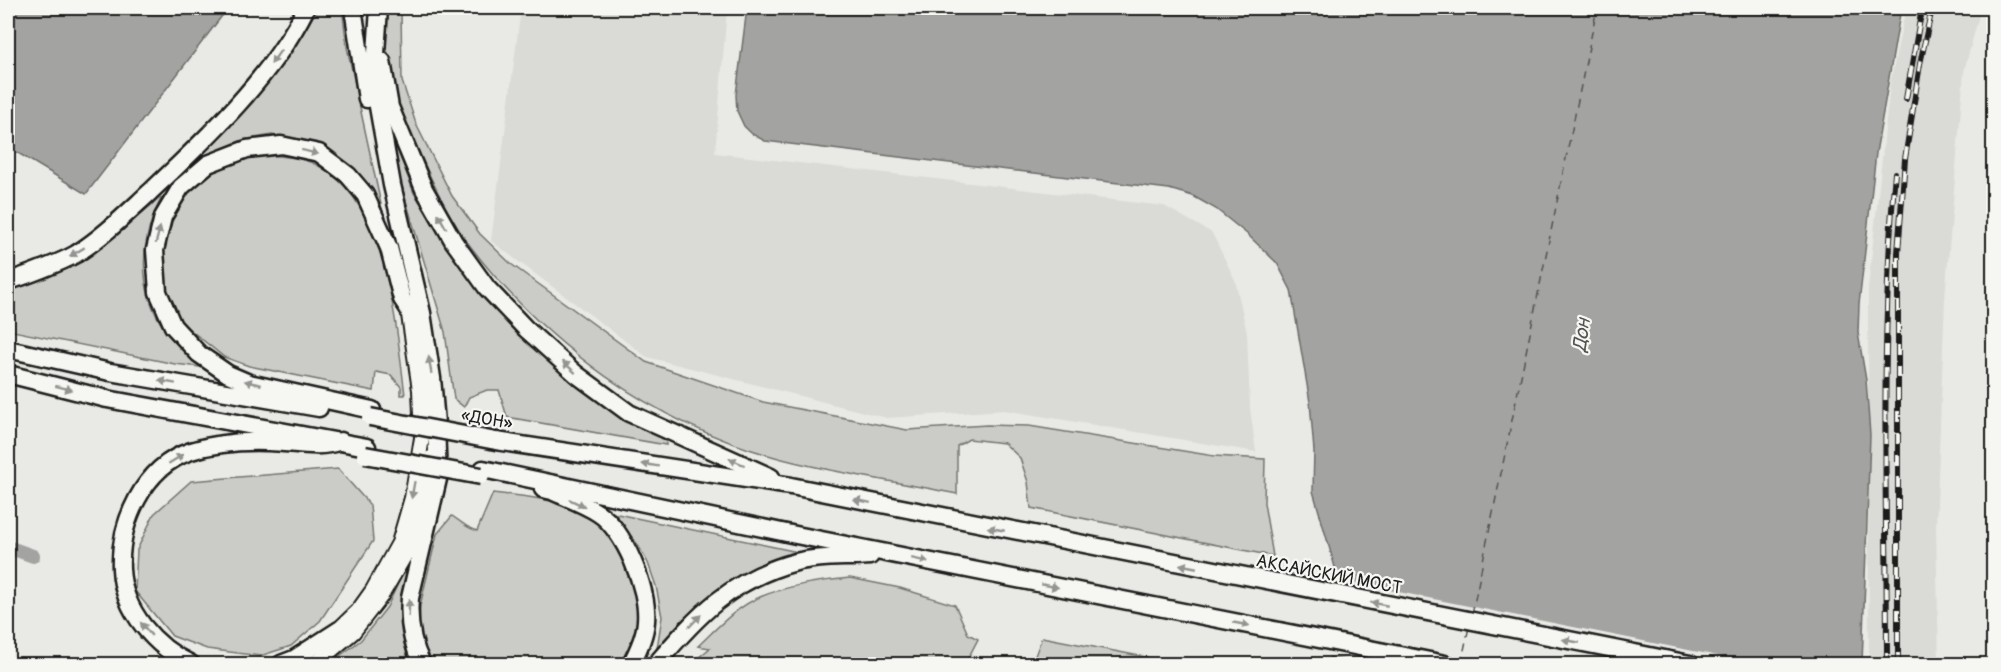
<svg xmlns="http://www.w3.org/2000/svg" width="2001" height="672" viewBox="0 0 2001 672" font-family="Pangolin,sans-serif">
<rect width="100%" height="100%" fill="#e9e9e5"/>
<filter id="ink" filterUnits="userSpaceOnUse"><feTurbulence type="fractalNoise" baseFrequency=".0167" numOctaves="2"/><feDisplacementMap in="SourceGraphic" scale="12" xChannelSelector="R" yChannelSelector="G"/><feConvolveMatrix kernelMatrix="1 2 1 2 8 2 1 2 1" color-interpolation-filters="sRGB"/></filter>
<g filter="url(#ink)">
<g fill="#dadad6">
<path d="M521,8H727L715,153L1164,206L1212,233L1235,280L1247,333L1250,408L1256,452L1004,410L887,418L647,357L491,241Z"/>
<path d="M1906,8H1981L1964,71L1945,297L1936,528L1939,664H1869L1868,289L1890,84Z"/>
</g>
<g fill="#cbcbc7" stroke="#747472" stroke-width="1.5">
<path d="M318,8H342L347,47L382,209L364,186L308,143L272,135L242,140L220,149L190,165L253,101L292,52Z"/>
<path d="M389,8H401L402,81L416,124L452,196L480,234L511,264L646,362L763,402L907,430L987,425L1029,426L1214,456L1265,459L1264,503L1273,556L1031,508L1028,482L1020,458L1004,443L969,439L957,446V494C897,481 835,474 775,457C653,423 547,346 471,247C452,222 437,192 424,163C416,146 406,128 400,110C395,94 393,77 390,61C388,53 384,43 384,34C384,26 387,16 389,8Z"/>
<path d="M388,140L395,143L414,193L446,244L635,424L666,440V445L507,417L499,390H487L469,397L464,407L454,399L445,332Z"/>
<path d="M263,155C282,156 300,157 317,165C388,200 396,326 405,395H401V387L391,375L376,372L374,391L249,366L224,357L183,324L168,299L162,274L163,237L176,208L199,180L237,160Z"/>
<path d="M162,197C139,240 137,289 165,330C174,343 189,355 200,367L175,364L8,330V290C44,281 89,255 118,232C133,221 147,208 162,197Z"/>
<path d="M338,469L370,505L373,541L320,621L291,646L260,656L207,649L172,636L135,591L137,550L154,514L191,481Z"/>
<path d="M493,493C521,496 553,499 579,510C618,527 646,590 638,631C636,642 629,654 624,664H431L423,650L419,629L420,606L437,534L452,516L468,527L477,531Z"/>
<path d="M613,513L636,518L817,556L743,580L664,651L657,648L662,617L656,586L648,563L638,545Z"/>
<path d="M415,547L401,621L408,660L411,664H329L361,640L387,607Z"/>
<path d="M850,578L900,588L955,605L968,634L978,639L965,664H701L698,658L710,648L698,646C716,629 736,607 760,597C789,585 819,581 850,578Z"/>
<path d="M1042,637L1181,664H1032Z"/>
</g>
<g fill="#a3a3a1" stroke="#6d6d6c" stroke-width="1.5">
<path d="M8,8H228L86,194L8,147Z"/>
<path d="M747,8H1901L1876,153L1859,304L1858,333L1866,380L1870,435L1862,664H1329L1334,624L1337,574L1313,491L1314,451L1310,402L1291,290L1277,263L1247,234L1216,209L1193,196L1169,189L765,141L752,134L744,126L737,111L736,95Z"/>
</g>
<path fill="#e9e9e5" d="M1334,579L1758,664H1370L1327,656L1332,623Z"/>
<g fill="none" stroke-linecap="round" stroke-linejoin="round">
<path stroke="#a3a3a1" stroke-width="14" d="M8,547L33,556"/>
<g stroke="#525251" stroke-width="1.5" stroke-dasharray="8 6" stroke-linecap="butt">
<path d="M1472,614L1597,8"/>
<path d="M1461,664L1469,627"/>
</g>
<g stroke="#1c1c1c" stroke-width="18">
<g id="minor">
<path d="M332,636L358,611L373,590L399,543L412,498L422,438L420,390L408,308"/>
<path d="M315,664L353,632L381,596L409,548L424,502L431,458"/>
</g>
</g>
<g stroke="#1c1c1c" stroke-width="21">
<g id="major">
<path d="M353,8L367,99"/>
<path d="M379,8L374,84L392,185L422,313L432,378L436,423L438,479L410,598C408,622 411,642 422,664"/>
<path d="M382,61L390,107L424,189L454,242L487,288L526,329L576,374L629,413L771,477"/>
<path d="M8,281C23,277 62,262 76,254C103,237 126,214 150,192C205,140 273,76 306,8"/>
<path d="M8,349L110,372L319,408"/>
<path d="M8,374L107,399L367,447"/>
<path d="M372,410L249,383L228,374L199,354L173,326L158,292L155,250L163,217L181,187L208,164L247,149L281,145L319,153L348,175L365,195L389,248L402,299L408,308"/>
<path d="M496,441L791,486L1690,664"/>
<path d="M483,469L796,535L1445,664"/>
<path d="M543,489L552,491C567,498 584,504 598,513C624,529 649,590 646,621C645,636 638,651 631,664"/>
<path d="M191,664C155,647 123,611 121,569C119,523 143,467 191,451C216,443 242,441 268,442C293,442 317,450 341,441"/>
<path d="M281,664L294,659L339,630"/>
<path d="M656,664C697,616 731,579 796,562C820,556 845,558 870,556"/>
</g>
</g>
<use href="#minor" stroke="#f6f6f2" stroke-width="14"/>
<use href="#major" stroke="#f6f6f2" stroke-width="16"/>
<g stroke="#1c1c1c" stroke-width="6">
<g id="rail">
<path d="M1906,99L1922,8"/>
<path d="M1887,664C1887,501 1880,336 1895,173"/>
<path d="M1898,664V253L1905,159L1920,64L1932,8"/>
</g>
</g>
<use href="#rail" stroke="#f6f6f2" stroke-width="4" stroke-dasharray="11" stroke-linecap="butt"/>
<g stroke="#1c1c1c" stroke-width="21" stroke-linecap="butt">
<g id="major-bridge">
<path d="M370,417L496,441"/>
<path d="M365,455L481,476"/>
</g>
</g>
<use href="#major-bridge" stroke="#f6f6f2" stroke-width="16"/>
</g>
<defs><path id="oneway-solid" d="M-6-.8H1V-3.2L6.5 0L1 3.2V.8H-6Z" transform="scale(1.5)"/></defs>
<g fill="#949492">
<use href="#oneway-solid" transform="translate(276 57) rotate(125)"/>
<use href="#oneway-solid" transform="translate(310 152) rotate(14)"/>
<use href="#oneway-solid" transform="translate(442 221) rotate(-119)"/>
<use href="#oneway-solid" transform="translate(158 235) rotate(-75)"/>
<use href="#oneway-solid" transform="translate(77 252) rotate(149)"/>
<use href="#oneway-solid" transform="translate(430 365) rotate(-99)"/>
<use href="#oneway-solid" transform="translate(569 367) rotate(-138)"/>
<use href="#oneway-solid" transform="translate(167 382) rotate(-170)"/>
<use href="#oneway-solid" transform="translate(253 383) rotate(-167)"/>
<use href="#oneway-solid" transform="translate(64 388) rotate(14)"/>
<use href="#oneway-solid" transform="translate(176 459) rotate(-32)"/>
<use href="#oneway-solid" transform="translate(737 462) rotate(-156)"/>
<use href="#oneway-solid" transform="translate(650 465) rotate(-171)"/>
<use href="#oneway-solid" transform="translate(413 490) rotate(100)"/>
<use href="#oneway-solid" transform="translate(862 501) rotate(-168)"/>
<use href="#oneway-solid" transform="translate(577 503) rotate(25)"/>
<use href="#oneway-solid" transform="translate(996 529) rotate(-169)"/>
<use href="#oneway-solid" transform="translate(920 560) rotate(12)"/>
<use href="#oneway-solid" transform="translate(1188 566) rotate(-169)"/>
<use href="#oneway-solid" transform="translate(1050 586) rotate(11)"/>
<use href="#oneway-solid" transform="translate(1379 604) rotate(-169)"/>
<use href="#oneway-solid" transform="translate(409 608) rotate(-88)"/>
<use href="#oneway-solid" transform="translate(695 621) rotate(-46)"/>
<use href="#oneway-solid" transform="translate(1241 624) rotate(11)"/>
<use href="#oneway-solid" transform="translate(146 629) rotate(-130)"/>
<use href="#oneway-solid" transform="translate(1571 641) rotate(-169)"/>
</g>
</g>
<g text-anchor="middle" stroke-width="4.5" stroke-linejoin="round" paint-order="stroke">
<g font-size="18" fill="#1c1c1c" stroke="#f6f6f2">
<text transform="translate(487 419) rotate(10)" y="6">«ДОН»</text>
<text transform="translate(1329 574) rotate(11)" y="6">АКСАЙСКИЙ МОСТ</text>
</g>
<g font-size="20" font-style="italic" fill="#525251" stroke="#f6f6f2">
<text transform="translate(1581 335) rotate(-82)" y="7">Дон</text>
</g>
</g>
<rect width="2001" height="672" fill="none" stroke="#f6f6f2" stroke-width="30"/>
<rect x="15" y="15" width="1971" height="642" fill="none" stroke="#1c1c1c" stroke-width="2" filter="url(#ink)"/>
</svg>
